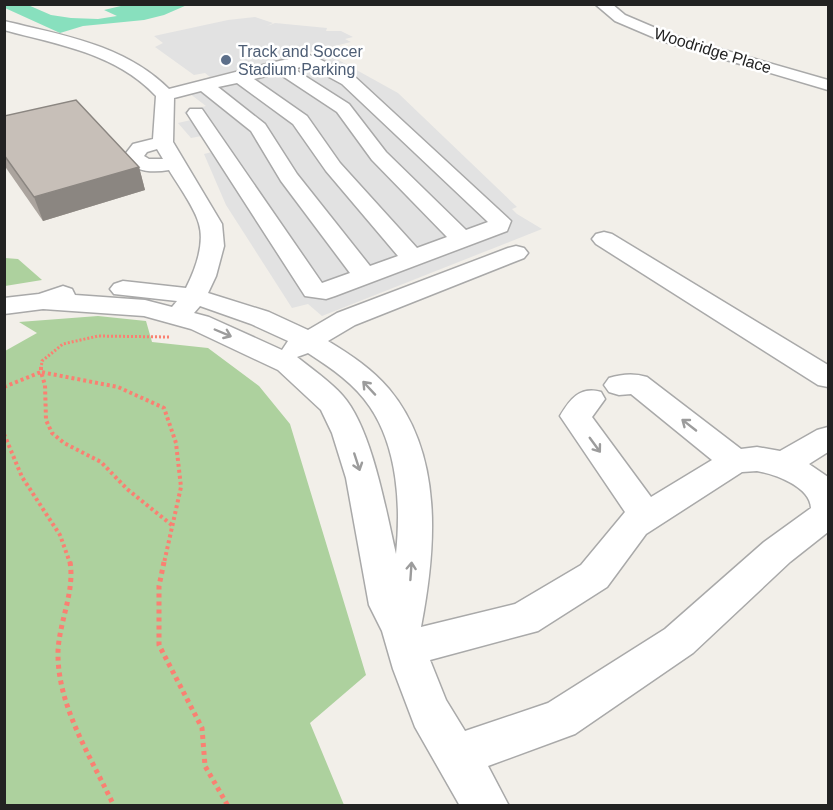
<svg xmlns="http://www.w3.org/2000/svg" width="833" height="810" viewBox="0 0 833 810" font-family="Helvetica,sans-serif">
<rect width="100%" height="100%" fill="#f2efe9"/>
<g fill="#add19e">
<path d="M5,258L18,259L42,280L5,286Z"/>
<path d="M98,316L146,321L152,342L208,348L259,386L290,424L366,675L310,723L344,805H5V351L37,333L19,322Z"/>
</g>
<path fill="#88e0be" d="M5,4L28,5L51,15L71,18L98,19L117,16L104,10L125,5H187L164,15L144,20L83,26L60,33L5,8Z"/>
<g fill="#e2e2e2">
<path d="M255,17L273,23L267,26L275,23L327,28L326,31H341L353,37L345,39L351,42L210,77L205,73L194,75L155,47L163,43L154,36L228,20Z"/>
<path d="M324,52L398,93L517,207L512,209L517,214L542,229L322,316L308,304L292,308L226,205L204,154L216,151L207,135L191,138L178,123L191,120L184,112L206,106L181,87Z"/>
</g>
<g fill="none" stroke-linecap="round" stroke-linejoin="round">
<g stroke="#a9a9a9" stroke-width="3">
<g id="minor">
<path d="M595,4H612L625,15L672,35L828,80V90L662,41L615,21Z"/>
<path d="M4,21C62,35 125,45 169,89L279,61L309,55L315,57L354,76L511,221L507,231L335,296L326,299L305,296L187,113L190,109H202L322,283L350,273L281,181L251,131L201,91L174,98L173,142L222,224L224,246L216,276L208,293L269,312L308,330L337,313L508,248L516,246L524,248L528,253L524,258L355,325L328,341C351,355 372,369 389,389C444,455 436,549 421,627L515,604L581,565L625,512L560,416C570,399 580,386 601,392L605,399L592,417L651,497L712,460L631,394L619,395L609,392L604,385L609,378C622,374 634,373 647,377L741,449L757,447L780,451L817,430L828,427V452L809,464L828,477V532L790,562L693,653L575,734L488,766L509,806H460L415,727L393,669L382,631L369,605L346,478L332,433L321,410L278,370L191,329L144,316L43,309L4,314V298L39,294L63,286L72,289L75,295L145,300L172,307L177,301L114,294L110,289L114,284L123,281L186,288C195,270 205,244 199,224C195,208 178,185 169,170C152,173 134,172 123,157L133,144L153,139L156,96C116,53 59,45 4,30ZM307,65L342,84L488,222L466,230L386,152L349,104L294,69ZM278,73L337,112L372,160L447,237L417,248L340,163L307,116L254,79ZM237,83L293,124L326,171L398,256L370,266L297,174L265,124L218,87ZM157,149L163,159H149L144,156L147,152ZM200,306L251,324L288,341L282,350L209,317L194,313ZM308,353C331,368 355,384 370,407C398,448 401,507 396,554C386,511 372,429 343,396C331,382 312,369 297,357ZM757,471C774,474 810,486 811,508L764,542L665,629L548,703L465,731L446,700L430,660L538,631L607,587L646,534L742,472Z"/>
<path d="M604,232L612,234L828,365V387L818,385L596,244L592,239L596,234Z"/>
</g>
</g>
<path stroke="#fa8072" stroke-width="3" stroke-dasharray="2 2" stroke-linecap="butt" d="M41,369L42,361L63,344L98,336L170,337"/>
<g stroke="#fa8072" stroke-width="4" stroke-dasharray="3 3" stroke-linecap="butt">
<path d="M41,367V372L118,387L164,408L176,443L181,487L164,563"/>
<path d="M4,387L41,372L45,385L46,420L52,433L64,443L101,462L127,489L173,526"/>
<path d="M4,434L22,477L60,535L70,563"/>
</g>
<g stroke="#fa8072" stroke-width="5" stroke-dasharray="4 4" stroke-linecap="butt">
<path d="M70,562C75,592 59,622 58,652C57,706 92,759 114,806"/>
<path d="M164,562L159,586V645L202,728L205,766L228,806"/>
</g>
<use href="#minor" fill="#fff" fill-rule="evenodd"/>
</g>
<path fill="#aba49e" d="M4,116L139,167L145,190L43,221L4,165Z"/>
<path fill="#8b8681" d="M139,167L145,190L43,221L34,197Z"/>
<path fill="#c7bfb8" stroke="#8b8681" stroke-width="1.5" d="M76,100L139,167L34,197L4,155V116Z"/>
<defs><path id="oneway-shaft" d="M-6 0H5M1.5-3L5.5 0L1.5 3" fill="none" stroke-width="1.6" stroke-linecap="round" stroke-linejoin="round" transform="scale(1.5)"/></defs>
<g stroke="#9c9c9c">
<use href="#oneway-shaft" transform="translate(223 333) rotate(23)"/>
<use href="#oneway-shaft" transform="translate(369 388) rotate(-133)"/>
<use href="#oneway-shaft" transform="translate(689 425) rotate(-142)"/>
<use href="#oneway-shaft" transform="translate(595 445) rotate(54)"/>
<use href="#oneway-shaft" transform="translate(357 462) rotate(72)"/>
<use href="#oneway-shaft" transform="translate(411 571) rotate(-86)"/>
</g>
<circle fill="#5c6f8a" stroke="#fff" stroke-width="2" cx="226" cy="60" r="6"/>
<g text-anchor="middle" stroke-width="5" stroke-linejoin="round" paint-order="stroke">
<g font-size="16" fill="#222" stroke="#fff">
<text transform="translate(713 50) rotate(17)" y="6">Woodridge Place</text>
</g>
<g font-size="16" fill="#4e5e75" stroke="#fff" text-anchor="start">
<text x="238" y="57">Track and Soccer<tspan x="238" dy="18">Stadium Parking</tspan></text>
</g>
</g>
<rect width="833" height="810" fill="none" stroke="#222222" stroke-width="12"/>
</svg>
